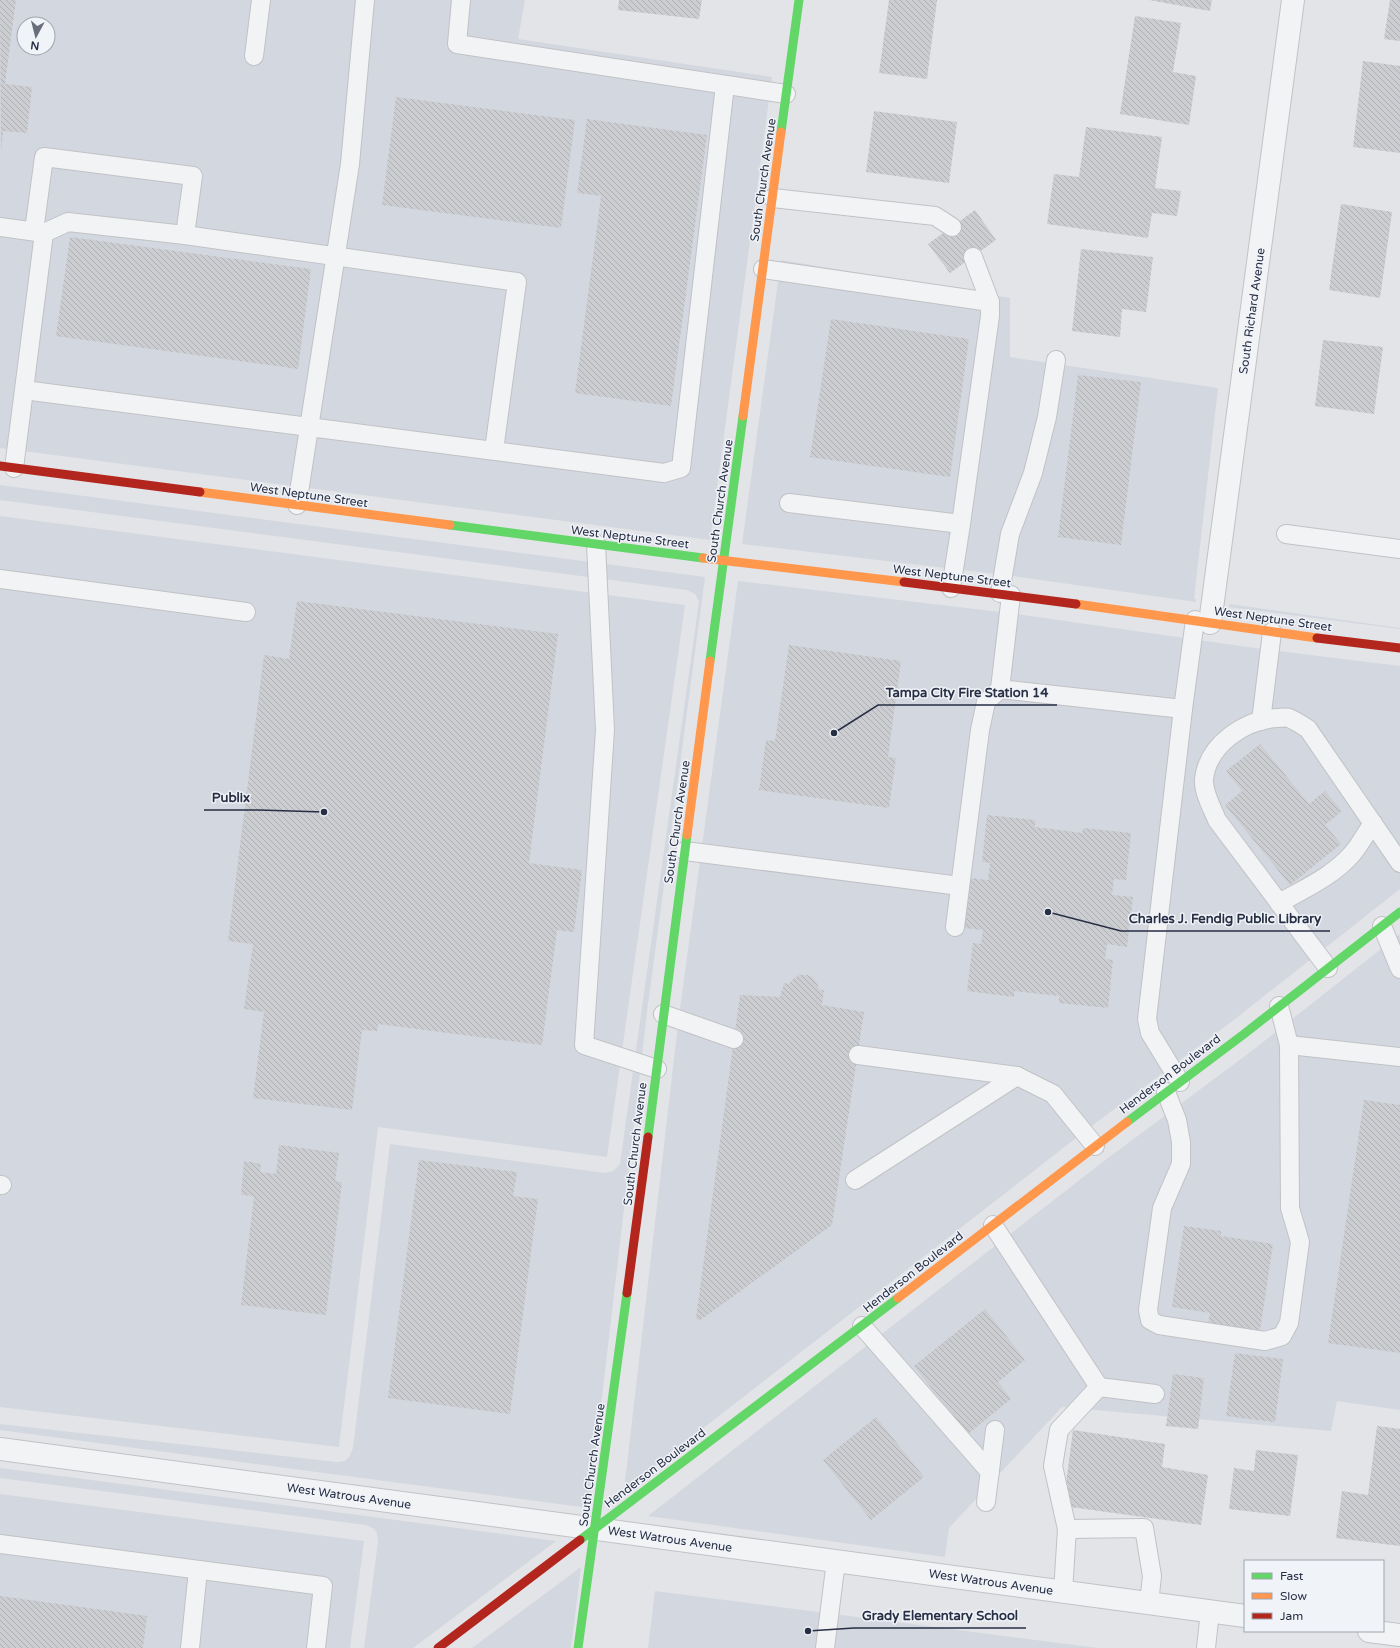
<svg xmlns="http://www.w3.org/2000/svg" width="1400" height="1648" viewBox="0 0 1400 1648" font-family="'Varela Round',sans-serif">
<defs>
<pattern id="building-back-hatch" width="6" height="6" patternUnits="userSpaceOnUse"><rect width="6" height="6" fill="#cbcdd1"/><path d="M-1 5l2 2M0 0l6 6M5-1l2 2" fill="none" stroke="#aeb0b5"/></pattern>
</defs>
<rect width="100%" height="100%" fill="#e3e4e8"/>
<g fill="#d3d7df" fill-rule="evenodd">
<path d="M0,0H525L518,39L772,77L710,540L0,448ZM24,24H48V48H24Z"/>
<path d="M781,260L1010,298V357L1218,388L1194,599H1196V602L1013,576L742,544Z"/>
<path d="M0,485L705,577L647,1012L589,1508L0,1430V1424L337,1462L345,1461L349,1457L353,1448L390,1144L605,1173L613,1171L620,1164L699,602L695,594L687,590L0,500Z"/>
<path d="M0,516L685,605L607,1157L378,1127L339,1447L0,1407Z"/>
<path d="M738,581L1009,613L1269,650L1400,666V889L1235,1019L1085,1131L624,1490L679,1016Z"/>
<path d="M1229,604L1400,628V629L1229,607Z"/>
<path d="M1400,934V1410L1337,1401L1331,1431L1062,1407L949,1528L945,1557L648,1516L1104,1161L1253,1050Z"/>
<path d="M0,1468L556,1541L413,1648H364L378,1542L377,1533L374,1529L366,1525L0,1478Z"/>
<path d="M0,1494L364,1541L350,1648H0Z"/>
<path d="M581,1567L571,1648H472Z"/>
<path d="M655,1591L1098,1648H648Z"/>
</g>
<g fill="url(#building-back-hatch)">
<path d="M0,0H16L5,84L32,87L27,133L3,131L1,152Z"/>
<path d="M619,0H702L699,19L618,10Z"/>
<path d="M889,0H937L927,79L879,73Z"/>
<path d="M1149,0H1212L1210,11Z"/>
<path d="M1390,0H1400V41L1384,39Z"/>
<path d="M1135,16L1181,23L1173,72L1196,76L1189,125L1120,114Z"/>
<path d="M1363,61L1400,66V153L1353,147Z"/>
<path d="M396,97L575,120L561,228L382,205Z"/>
<path d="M874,111L957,122L949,183L866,172Z"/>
<path d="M587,119L707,135L671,406L575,393L601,196L577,193Z"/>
<path d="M1086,127L1162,137L1155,188L1181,191L1177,216L1152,213L1148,238L1047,224L1054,174L1079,177Z"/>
<path d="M1341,204L1392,212L1380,298L1329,290Z"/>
<path d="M975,210L996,240L950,273L928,244Z"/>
<path d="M70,237L311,269L298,369L56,336Z"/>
<path d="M1081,249L1153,257L1146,312L1122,309L1120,337L1072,331Z"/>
<path d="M831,319L969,339L950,477L810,457Z"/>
<path d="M1323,340L1383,347L1374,414L1315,406Z"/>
<path d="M1078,375L1141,382L1121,545L1058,537Z"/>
<path d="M297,601L558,634L529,863L582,870L574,932L557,930L542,1045L378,1024L377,1031L362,1030L352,1110L253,1098L264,1012L244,1009L253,944L228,941L264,655L289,659Z"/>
<path d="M789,645L901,661L888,757L896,758L889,808L759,790L766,740L775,741Z"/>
<path d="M1260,744L1309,804L1325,791L1342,811L1325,825L1341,844L1290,885L1225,805L1242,791L1226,771Z"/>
<path d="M987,815L1035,820V827L1082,833L1083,828L1131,833L1126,880L1114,879L1112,895L1133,897L1127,947L1107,944L1105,959L1113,960L1108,1008L1059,1003V996L1014,991V997L967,991L973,943L981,944L983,930L964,928L970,878L988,880L990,863L982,862Z"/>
<path d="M799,975H808L812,977L817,983L819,989L824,991L822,1005L864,1012L832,1225L699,1321L696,1318L740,995L780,997L784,983L789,984L793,979Z"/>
<path d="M1364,1100L1400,1105V1353L1328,1343Z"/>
<path d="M279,1145L339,1153L335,1181L342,1182L326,1315L241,1305L254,1196L241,1195L244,1161L261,1164L260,1172L276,1174Z"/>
<path d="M419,1160L517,1172L513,1196L538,1199L510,1414L388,1398Z"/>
<path d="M1184,1226L1221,1231V1236L1273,1244L1260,1331L1208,1324L1210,1313L1172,1307Z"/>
<path d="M985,1309L1025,1360L998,1382L1011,1399L968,1434L914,1366Z"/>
<path d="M1235,1353L1283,1359L1275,1422L1226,1416Z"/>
<path d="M1173,1374L1204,1378L1198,1429L1166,1426Z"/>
<path d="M876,1417L924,1477L871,1520L823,1460Z"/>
<path d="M1377,1426L1400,1429V1546L1336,1538L1342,1491L1368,1495Z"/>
<path d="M1073,1430L1165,1444L1162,1467L1208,1475L1201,1525L1063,1506Z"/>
<path d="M1256,1450L1298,1455L1290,1516L1229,1509L1234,1468L1254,1471Z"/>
<path d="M0,1596L147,1616L143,1648H0Z"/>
</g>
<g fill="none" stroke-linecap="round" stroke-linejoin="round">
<g stroke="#c1c2c6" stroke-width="20">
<g id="lane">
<path d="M461,0L457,44L786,94"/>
<path d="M254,56L261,0"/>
<path d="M773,198L935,216L952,227"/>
<path d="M0,227L44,233L68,222L185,235L517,282L494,450"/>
<path d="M34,231L44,157L193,176L185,235"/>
<path d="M763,269L990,302"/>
<path d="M24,390L664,473L681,468L725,85"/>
<path d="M14,468L44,233"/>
<path d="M789,503L961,524"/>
<path d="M297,505L350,164L365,0"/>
<path d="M1286,534L1400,549"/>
<path d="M596,544L605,730L584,1045L657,1069"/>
<path d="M0,579L246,612"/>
<path d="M951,588L961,524L990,316V302L973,257"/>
<path d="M1000,593L1010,534L1033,473L1047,417L1056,360"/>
<path d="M1011,595L1000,689L1183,709L1195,620"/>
<path d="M1261,721L1272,632"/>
<path d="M685,851L960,886"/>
<path d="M1279,903C1304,889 1333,876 1352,854C1360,845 1366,833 1373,823"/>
<path d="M1382,926L1400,969"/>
<path d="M955,927L980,730L986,702L1000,689"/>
<path d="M1328,968L1217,820C1212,808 1203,792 1204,779C1208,744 1245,720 1277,718C1281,718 1286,717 1289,718C1296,721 1302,725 1308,729L1400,863"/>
<path d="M663,1014L734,1039"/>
<path d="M1289,1045L1400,1057"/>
<path d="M858,1055L1017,1076L1053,1094L1095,1146"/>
<path d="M1180,1082L1150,1033L1147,1019L1183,709"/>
<path d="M1166,1092L1177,1120L1181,1142V1164L1162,1208L1148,1310L1150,1320L1159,1325L1265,1341L1282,1336L1289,1323L1300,1242L1290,1208L1289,1045L1279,1006"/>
<path d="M855,1180L1017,1076"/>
<path d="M0,1185H2"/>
<path d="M993,1225L1099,1387L1059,1430L1053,1466L1067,1529L1144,1528L1152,1576L1149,1603"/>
<path d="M862,1326L990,1472"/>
<path d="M1099,1387L1155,1394"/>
<path d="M986,1502L995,1430"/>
<path d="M0,1544L323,1586L316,1648"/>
<path d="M1063,1592L1067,1529"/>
<path d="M190,1648L198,1570"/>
<path d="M825,1648L836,1561"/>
<path d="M1206,1648L1210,1611"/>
</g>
</g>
<g stroke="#c1c2c6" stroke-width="24">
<g id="street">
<path d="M1210,623L1293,0"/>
<path d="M0,1449L1245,1616"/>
<path d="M1369,1631L1400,1635"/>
</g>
</g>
<use href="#lane" stroke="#f2f3f5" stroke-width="18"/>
<use href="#street" stroke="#f2f3f5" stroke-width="22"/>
<g stroke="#63d668" stroke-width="9">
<path d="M781,132L799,0"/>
<path d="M450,525L703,558"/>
<path d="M710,661L743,416"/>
<path d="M1127,1122L1244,1034L1400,912"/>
<path d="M648,1137L687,835"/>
<path d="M580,1540L898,1298"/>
<path d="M578,1648L627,1293"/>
</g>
<g stroke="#ff974d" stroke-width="9">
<path d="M743,416L781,132"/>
<path d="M200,492L450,525"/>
<path d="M703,558L904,582"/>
<path d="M1076,604L1317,638"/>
<path d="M687,835L710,661"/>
<path d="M898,1298L1127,1122"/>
</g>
<g stroke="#b3261e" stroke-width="9">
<path d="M0,466L200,492"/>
<path d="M904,582L1076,604"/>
<path d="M1317,638L1400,648"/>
<path d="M627,1293L648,1137"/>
<path d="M438,1648L580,1540"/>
</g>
</g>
<g text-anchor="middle" stroke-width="3" stroke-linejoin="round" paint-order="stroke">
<g font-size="12" fill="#272f44" stroke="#f0f3f8">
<text transform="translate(763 180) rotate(-82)" y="4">South Church Avenue</text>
<text transform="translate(1252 311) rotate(-82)" y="4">South Richard Avenue</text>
<text transform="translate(309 495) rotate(8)" y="4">West Neptune Street</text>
<text transform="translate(720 501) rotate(-82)" y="4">South Church Avenue</text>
<text transform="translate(630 537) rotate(7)" y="4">West Neptune Street</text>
<text transform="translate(952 576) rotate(7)" y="4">West Neptune Street</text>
<text transform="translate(1273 619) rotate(8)" y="4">West Neptune Street</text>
<text transform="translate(677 822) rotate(-82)" y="4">South Church Avenue</text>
<text transform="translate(1170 1074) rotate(-37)" y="4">Henderson Boulevard</text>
<text transform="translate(635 1144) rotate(-83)" y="4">South Church Avenue</text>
<text transform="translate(913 1272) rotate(-38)" y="4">Henderson Boulevard</text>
<text transform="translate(592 1465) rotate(-82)" y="4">South Church Avenue</text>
<text transform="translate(655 1468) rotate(-37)" y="4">Henderson Boulevard</text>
<text transform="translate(349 1496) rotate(8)" y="4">West Watrous Avenue</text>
<text transform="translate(670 1539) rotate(8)" y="4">West Watrous Avenue</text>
<text transform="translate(991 1582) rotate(8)" y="4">West Watrous Avenue</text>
</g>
</g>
<path fill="none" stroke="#272f44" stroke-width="1.5" d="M834 733L878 705H1057M324 812L259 810H204M1048 912L1121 931H1330M808 1631L854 1628H1026"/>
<g fill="#272f44" stroke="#f0f3f8" stroke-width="1.5">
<circle cx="834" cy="733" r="4"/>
<circle cx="324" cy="812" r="4"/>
<circle cx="1048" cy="912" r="4"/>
<circle cx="808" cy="1631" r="4"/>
</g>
<g font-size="13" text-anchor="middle" font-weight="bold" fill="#272f44" stroke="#f0f3f8" stroke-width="3" stroke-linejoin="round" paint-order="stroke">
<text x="967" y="697">Tampa City Fire Station 14</text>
<text x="231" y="802">Publix</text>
<text x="1225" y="923">Charles J. Fendig Public Library</text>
<text x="940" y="1620">Grady Elementary School</text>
</g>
<rect x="1244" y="1560" width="140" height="72" fill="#f0f3f8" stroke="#a0a5b0"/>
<rect x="1252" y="1573" width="20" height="6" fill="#63d668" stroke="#a0a5b0"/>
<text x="1280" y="1580" font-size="12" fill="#272f44">Fast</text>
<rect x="1252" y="1593" width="20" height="6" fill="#ff974d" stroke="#a0a5b0"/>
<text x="1280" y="1600" font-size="12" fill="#272f44">Slow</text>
<rect x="1252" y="1613" width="20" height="6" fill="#b3261e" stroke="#a0a5b0"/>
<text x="1280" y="1620" font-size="12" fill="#272f44">Jam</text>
<g transform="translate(36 36) rotate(187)"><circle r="19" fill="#f0f3f8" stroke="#a0a5b0"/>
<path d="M0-3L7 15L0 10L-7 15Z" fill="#696e7d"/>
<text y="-6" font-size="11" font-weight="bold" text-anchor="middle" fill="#272f44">N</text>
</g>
</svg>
